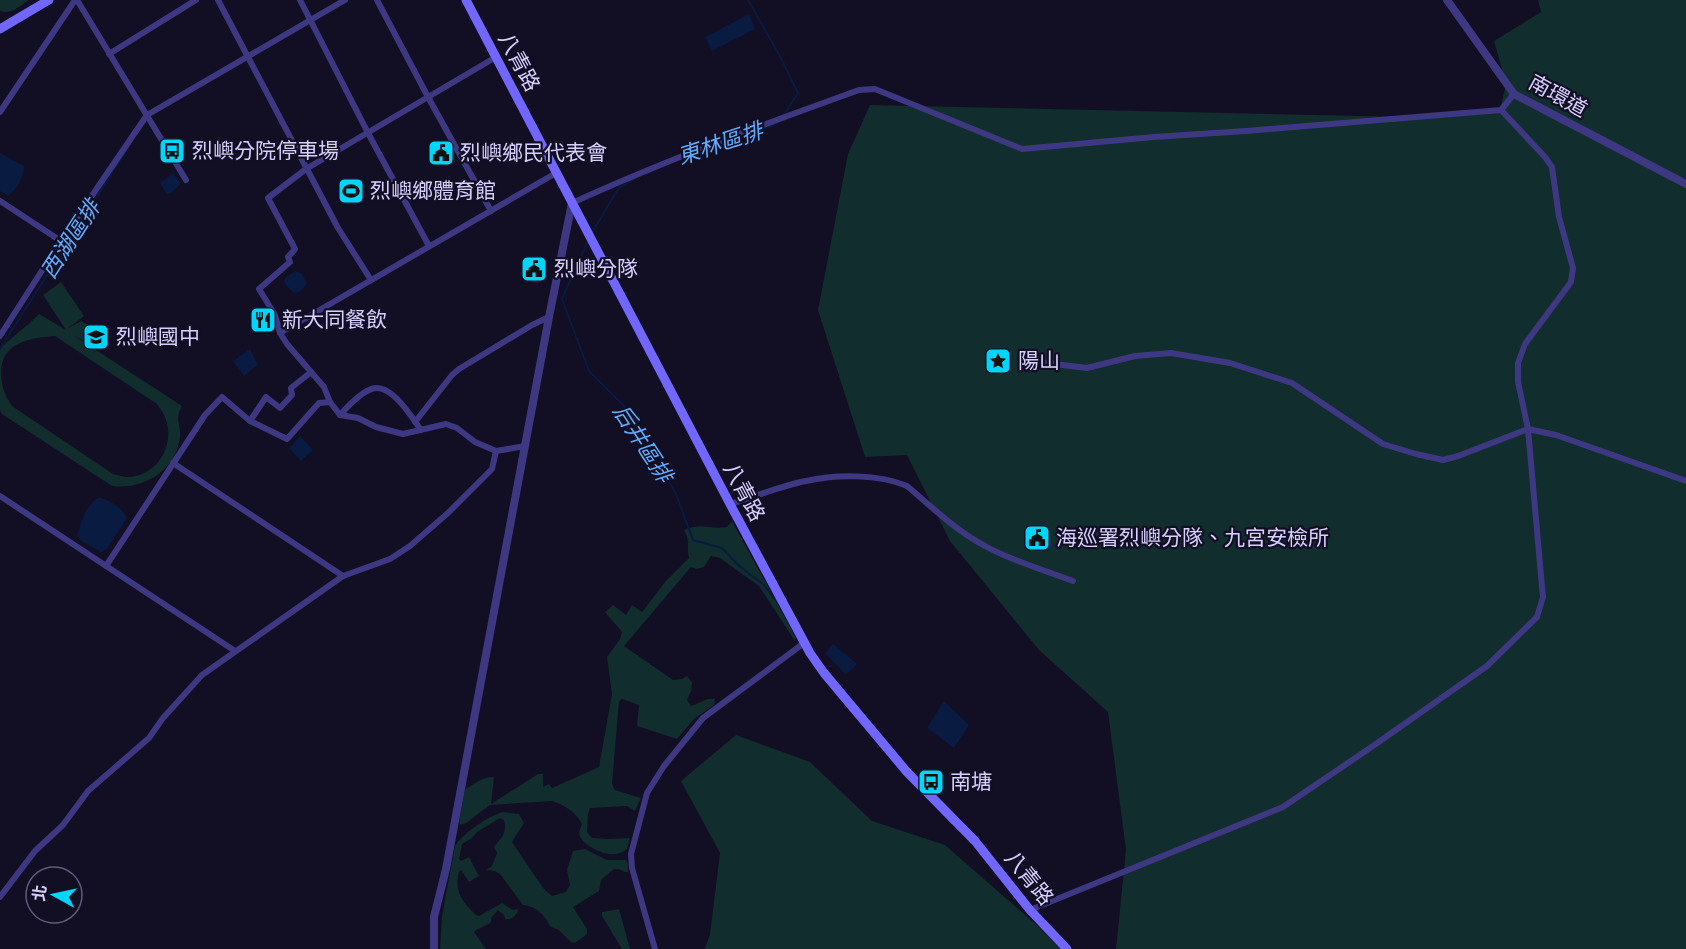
<svg xmlns="http://www.w3.org/2000/svg" width="1686" height="949" viewBox="0 0 1686 949" font-family="Karla,'Noto Sans TC',sans-serif">
<rect width="100%" height="100%" fill="#120e23"/>
<g fill="#112d2d" fill-rule="evenodd">
<path d="M0,0H29C20,6 11,15 0,11Z"/>
<path d="M1538,0H1686V949H1116L1126,850L1108,712L1039,650L950,541L907,455L865,457L818,310L848,154L870,105L1406,117L1500,110L1506,84L1494,41L1541,12Z"/>
<path d="M61,282L84,316L67,329L81,321L108,336L101,350L73,335L182,406C174,421 181,422 180,437C176,471 143,490 112,486L2,414L0,410V349C12,336 27,327 39,314L66,330L43,295ZM55,336L157,404C160,408 163,413 165,417C176,444 158,476 128,477C123,477 118,475 113,474L12,406C5,396 2,387 1,375C0,342 30,338 55,336Z"/>
<path d="M732,521L796,638L795,641L759,586L720,558L711,556L704,567L696,569L691,567L624,646L673,680L682,679L687,676L692,682L691,691L687,700L691,706L708,699H715L714,705L694,719L677,739L637,726L639,705L622,699L619,701L612,784L615,790L641,798L635,811L627,806L590,808L588,814L587,832L592,838L609,839L630,838L627,849C622,853 616,855 609,854C600,853 580,844 579,833C579,830 581,827 582,824C577,813 563,804 552,801L490,805L466,823L461,825L459,823L465,789C474,784 484,776 494,777L491,804L538,774H543V787L549,784L552,788L599,767L612,694L607,657L620,639L622,632L605,612L613,605L626,615L632,605L642,612L665,582L689,558C686,545 691,543 684,530C703,522 709,530 727,527Z"/>
<path d="M736,735L810,762L872,821L945,845L1039,927L1060,949H705L710,934L720,853L681,781Z"/>
<path d="M503,812L519,814L524,823L512,842L543,888L552,896L566,892L570,885L567,870L573,851L585,849L607,860H626L628,864V872H625L619,869H614L601,880L599,891L573,907L587,929V934L575,943L571,942L559,930L551,927C544,915 538,907 523,905L500,874L495,871L486,870L492,866L497,853L494,847C502,836 507,834 504,820L500,818L477,832L472,838L462,844L459,859L461,861L469,857L479,876L469,882L461,870L459,872C454,892 462,901 476,915L479,916L502,903L513,910L517,909L518,912C514,917 512,920 505,919L504,915L498,910L491,918V922C485,927 480,927 474,932L486,949H440L442,916L455,846C464,832 487,817 503,812Z"/>
<path d="M619,909L630,949H622L602,916V912Z"/>
</g>
<g fill="#091b41">
<path d="M749,14L755,29L712,51L705,37Z"/>
<path d="M0,153L24,166C24,177 17,189 8,196L0,191Z"/>
<path d="M173,173L181,183L171,193L167,194L160,183Z"/>
<path d="M295,271L301,273L307,283C304,288 300,293 294,293L286,285L284,281L286,277Z"/>
<path d="M250,349L258,365L244,376L233,361Z"/>
<path d="M300,436L313,450L301,461L289,448Z"/>
<path d="M99,497C111,501 121,507 127,518L107,549L101,552L81,541L77,536C80,523 87,504 99,497Z"/>
<path d="M833,644L857,664L846,675L825,653Z"/>
<path d="M944,701L969,725L954,748L927,728Z"/>
</g>
<g fill="none" stroke-linecap="round" stroke-linejoin="round">
<g stroke="#091b41" stroke-width="2">
<path d="M748,0L781,58L798,93L783,116"/>
<path d="M744,135L774,125L778,122"/>
<path d="M592,233L618,189L636,178"/>
<path d="M588,241L562,299L589,371L623,405L676,494L693,540L722,548L739,566L764,585L778,603"/>
<path d="M0,349L129,146"/>
</g>
<g stroke="#3e3882" stroke-width="6">
<path d="M77,0L186,180"/>
<path d="M218,0L338,228L371,280"/>
<path d="M300,0L368,133L429,246"/>
<path d="M377,0L428,97L491,211"/>
<path d="M109,54L196,0"/>
<path d="M496,57L306,169L268,198L295,249L288,257L290,262L259,289L275,315L280,333L287,344L324,387L330,402L340,415L358,418L376,427L403,434L446,424L457,428L475,442L496,451L525,446"/>
<path d="M0,112L75,0"/>
<path d="M0,201L61,241"/>
<path d="M572,203C666,160 762,125 859,90L875,89L1022,149L1154,137L1246,131L1501,110L1514,94"/>
<path d="M280,333L556,173"/>
<path d="M0,336L61,241L147,115L345,0"/>
<path d="M1023,357L1030,361L1087,368L1135,356L1171,353L1230,363L1292,383L1383,444L1416,454L1443,460L1458,456L1528,429L1556,435L1686,481"/>
<path d="M340,415C348,406 358,395 369,390C389,379 411,416 421,430"/>
<path d="M250,421L266,397L280,408L292,395L291,388L311,372"/>
<path d="M415,422L452,375L459,369L532,325L549,317"/>
<path d="M173,463L343,576"/>
<path d="M0,496L235,651"/>
<path d="M730,504C755,497 780,486 806,481C836,474 879,474 907,486C932,507 956,531 985,546C1012,561 1044,570 1073,581"/>
<path d="M106,566L205,415L222,397L250,421L287,439L319,403L330,402"/>
<path d="M0,897L35,851L63,825L88,791L149,738L163,718L202,675L343,576L390,559L410,546L448,513L492,469L496,451"/>
<path d="M1030,910L1283,807L1373,746L1487,666L1537,617L1543,597L1542,587L1528,429L1518,382V363L1525,344L1571,282L1573,268L1559,217L1552,167L1545,157L1501,110"/>
<path d="M655,949L632,868L631,854L647,793L664,766L703,718L804,643"/>
</g>
<g stroke="#3e3882" stroke-width="8">
<path d="M1447,0L1514,94L1686,184"/>
<path d="M434,949V917L446,869L549,317L572,203"/>
</g>
<g stroke="#7167ff" stroke-width="9">
<path d="M466,0L730,504L810,653L824,673L907,772L975,841L1030,910L1067,949"/>
<path d="M0,29L49,0"/>
</g>
</g>
<defs>
<g id="bus-square" transform="scale(1.35)"><rect x="-9" y="-9" width="18" height="18" rx="4" fill="#00d6fb" stroke="#120e23"/><path d="M-5-6H5V4H4V6H2V4H-2V6H-4V4H-5ZM-3.5-4V0h7V-4ZM-3.5 1.2v1.5H-2V1.2ZM2 1.2v1.5H3.5V1.2Z" fill="#111"/></g>
<g id="civic-square" transform="scale(1.35)"><rect x="-9" y="-9" width="18" height="18" rx="4" fill="#00d6fb" stroke="#120e23"/><path d="M-.6-6.5H3V-4.5H.6V-3L4-1V1h2V6H-6V1h2V-1L-.6-3ZM-1.2 2.5V6h2.4V2.5Z" fill="#111"/></g>
<g id="stadium-square" transform="scale(1.35)"><rect x="-9" y="-9" width="18" height="18" rx="4" fill="#00d6fb" stroke="#120e23"/><path d="M0-5a6.5 5 0 1 0 0 10a6.5 5 0 1 0 0-10ZM-3.5-1.8h7v3.6h-7Z" fill="#111"/></g>
<g id="restaurant-square" transform="scale(1.35)"><rect x="-9" y="-9" width="18" height="18" rx="4" fill="#00d6fb" stroke="#120e23"/><path d="M-5-6h1v4h1v-4h1v4h1v-4h1v5L-1.5 .5V6h-2V.5L-5-1ZM5-6V6H3V1.5H1.5Q1.5-4 5-6Z" fill="#111"/></g>
<g id="school-square" transform="scale(1.35)"><rect x="-9" y="-9" width="18" height="18" rx="4" fill="#00d6fb" stroke="#120e23"/><path d="M0-5L7-2L0 1L-7-2ZM-4 1L0 2.5L4 1V4Q0 6-4 4Z" fill="#111"/></g>
<g id="sight-square" transform="scale(1.35)"><rect x="-9" y="-9" width="18" height="18" rx="4" fill="#00d6fb" stroke="#120e23"/><path d="M0-6L1.8-2.2L6-1.7L2.9 1.2L3.7 5.4L0 3.3L-3.7 5.4L-2.9 1.2L-6-1.7L-1.8-2.2Z" fill="#111"/></g>
</defs>
<g fill-rule="evenodd">
<use href="#bus-square" x="172" y="151"/>
<use href="#civic-square" x="441" y="153"/>
<use href="#stadium-square" x="351" y="191"/>
<use href="#civic-square" x="534" y="269"/>
<use href="#restaurant-square" x="263" y="320"/>
<use href="#school-square" x="96" y="337"/>
<use href="#sight-square" x="998" y="361"/>
<use href="#civic-square" x="1037" y="538"/>
<use href="#bus-square" x="931" y="782"/>
</g>
<g text-anchor="middle" stroke-width="4.5" stroke-linejoin="round" paint-order="stroke">
<g font-size="21" fill="#d7d0ff" stroke="#120e23">
<text transform="translate(519 62) rotate(62)" y="7">八青路</text>
<text transform="translate(1558 96) rotate(29)" y="7">南環道</text>
<text transform="translate(744 492) rotate(62)" y="7">八青路</text>
<text transform="translate(1029 878) rotate(51)" y="7">八青路</text>
</g>
<g font-size="21" fill="#d7d0ff" stroke="#120e23" text-anchor="start">
<text x="192" y="158">烈嶼分院停車場</text>
<text x="460" y="160">烈嶼鄉民代表會</text>
<text x="370" y="198">烈嶼鄉體育館</text>
<text x="554" y="276">烈嶼分隊</text>
<text x="282" y="327">新大同餐飲</text>
<text x="116" y="344">烈嶼國中</text>
<text x="1018" y="368">陽山</text>
<text x="1056" y="545">海巡署烈嶼分隊、九宮安檢所</text>
<text x="950" y="789">南塘</text>
</g>
<g font-size="22" font-style="italic" fill="#5eadff" stroke="#120e23">
<text transform="translate(720 143) rotate(-18)" y="8">東林區排</text>
<text transform="translate(70 239) rotate(-57)" y="8">西湖區排</text>
<text transform="translate(643 443) rotate(57)" y="8">后井區排</text>
</g>
</g>
<g transform="translate(54 895) rotate(278)"><circle r="28" fill="#120e23" stroke="#615c7b" stroke-width="1.5"/>
<path d="M0-4.5L10 22L0 15L-10 22Z" fill="#00d6fb"/>
<text y="-9" font-size="16" font-weight="bold" text-anchor="middle" fill="#d7d0ff">北</text>
</g>
</svg>
